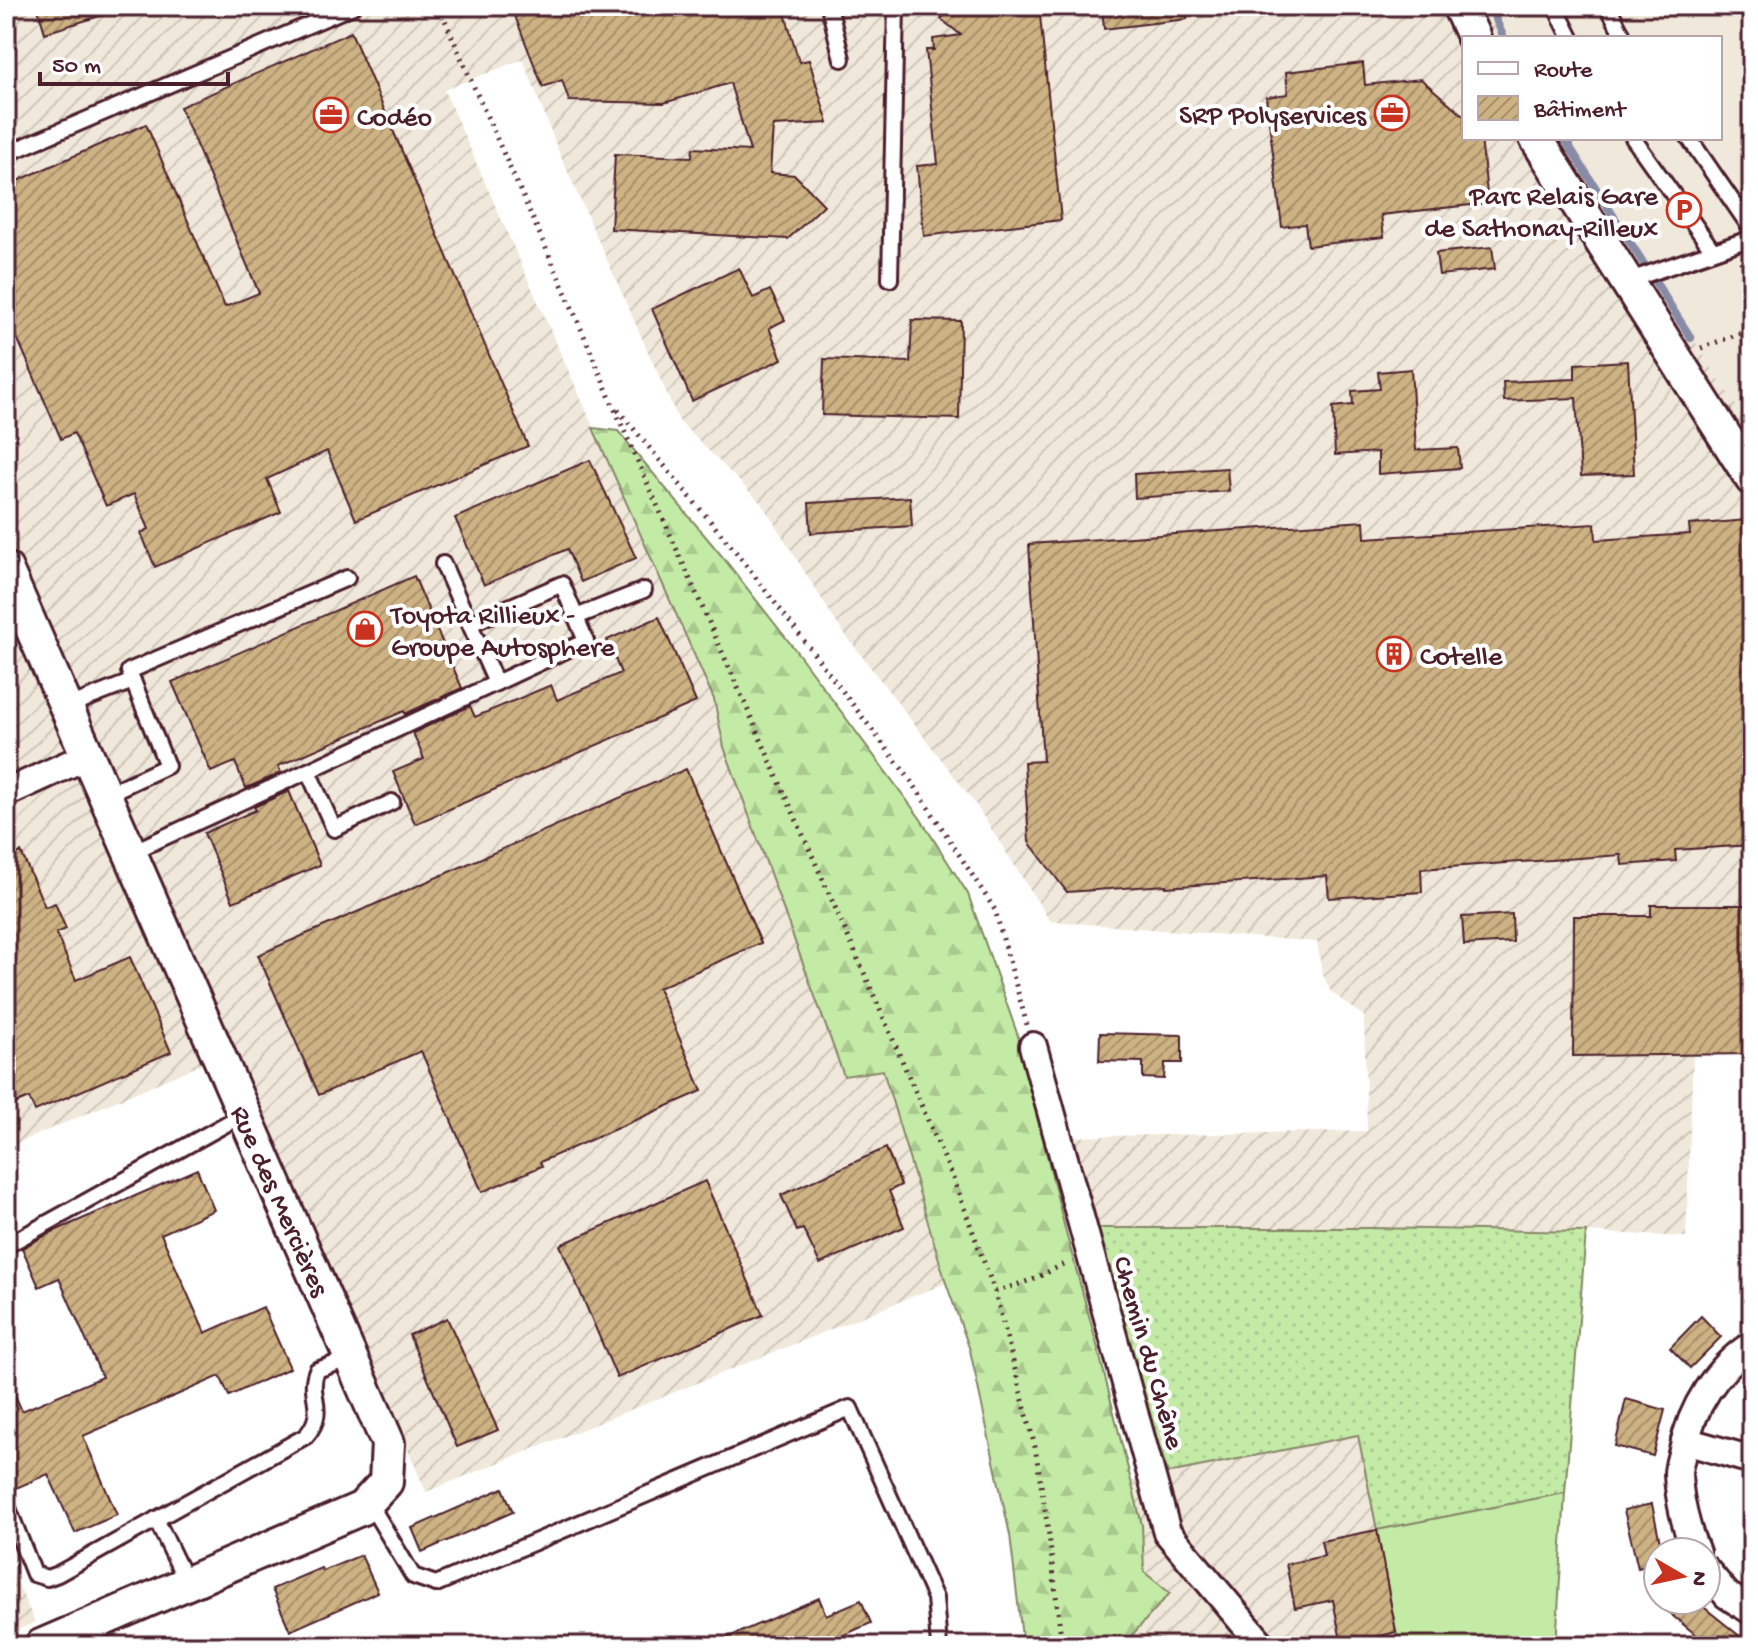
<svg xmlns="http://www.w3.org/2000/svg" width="1758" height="1652" viewBox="0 0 1758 1652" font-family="'Gochi Hand',sans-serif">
<defs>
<pattern id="industrial-furrows" width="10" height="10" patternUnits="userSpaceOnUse" patternTransform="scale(2)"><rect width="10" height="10" fill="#f0e8da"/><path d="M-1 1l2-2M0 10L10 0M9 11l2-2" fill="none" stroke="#cfc7bb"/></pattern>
<pattern id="grass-dots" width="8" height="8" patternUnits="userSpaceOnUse" patternTransform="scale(2)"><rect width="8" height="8" fill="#c3eba6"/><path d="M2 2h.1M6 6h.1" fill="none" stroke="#a9c98f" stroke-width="1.8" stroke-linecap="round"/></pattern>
<pattern id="forest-firs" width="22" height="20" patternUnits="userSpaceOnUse" patternTransform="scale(2)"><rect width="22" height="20" fill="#c3eba6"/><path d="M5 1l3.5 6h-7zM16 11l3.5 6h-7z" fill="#a9c98f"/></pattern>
<pattern id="building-hatch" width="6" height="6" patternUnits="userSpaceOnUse" patternTransform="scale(2)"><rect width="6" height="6" fill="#cdb283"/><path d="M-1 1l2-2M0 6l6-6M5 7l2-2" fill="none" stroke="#a8906b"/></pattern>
</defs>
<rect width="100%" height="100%" fill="#fff"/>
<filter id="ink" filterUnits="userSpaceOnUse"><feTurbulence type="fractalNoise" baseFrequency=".0125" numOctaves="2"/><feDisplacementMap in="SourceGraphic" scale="16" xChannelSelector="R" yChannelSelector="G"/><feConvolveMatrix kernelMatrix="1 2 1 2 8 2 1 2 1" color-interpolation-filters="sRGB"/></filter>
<g filter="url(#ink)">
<path fill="#f0e8da" d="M1487,6H1752V430L1563,138H1720V38H1503Z"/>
<g fill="url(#industrial-furrows)">
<path d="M6,6H1487L1503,38H1464V138H1563L1752,430V1054L1693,1055L1686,1237L1586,1232L1371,1228H1087L1063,1137L1367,1131L1364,1016L1331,992L1322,973L1317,942L1050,921L974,802L838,625L762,504L679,421L558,150L523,59L444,90L714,699L724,747L844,1076L883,1070L946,1283L426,1492L237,1049L6,1148Z"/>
<path d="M1358,1434L1399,1646H1132V1635L1144,1572L1142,1525L1131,1481Z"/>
<path d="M6,1558L35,1622L6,1635Z"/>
</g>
<path fill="url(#grass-dots)" stroke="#868568" stroke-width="2" d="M1087,1228H1371L1586,1232L1565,1493L1377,1530L1358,1435L1168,1473Z"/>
<path fill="url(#forest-firs)" stroke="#868568" stroke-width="2" d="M593,428L618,431L721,555L797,652L920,818L968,894L1018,1036L1066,1233L1097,1345L1142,1525L1144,1572L1170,1593L1132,1635V1646H1023L1010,1535L970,1350L946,1283L883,1070L844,1076L724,747L714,699Z"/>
<path fill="#c3eba6" stroke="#868568" stroke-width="2" d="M1565,1493L1556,1646H1399L1377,1530Z"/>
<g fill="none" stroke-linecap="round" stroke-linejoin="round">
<g stroke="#878ba6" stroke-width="8">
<path d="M1490,6L1504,38"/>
<path d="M1564,138L1691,338"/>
</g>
</g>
<g fill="url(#building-hatch)" stroke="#4a1f2b" stroke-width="2">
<path d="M37,6H116V11L45,33Z"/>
<path d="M511,6H783L799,62L809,60L828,123L773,126L770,173L795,175L824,205L788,239L611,229L615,154L692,157L693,148L750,151L730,83L664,103L569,101L562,80L543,87Z"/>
<path d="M951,6H1039L1061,220L924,236L917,166L938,164L926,50H934L933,39L961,35L941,19Z"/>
<path d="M1102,6H1186L1187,19L1104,29Z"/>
<path d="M351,32L528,446L356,520L327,451L267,479L281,512L155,567L141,533L149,529L134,494L106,506L74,433L61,439L6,312V186L146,124L225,307L259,293L180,107Z"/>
<path d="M1363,63L1365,85L1421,79L1464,116V138H1481L1488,203L1381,215L1384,237L1308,246L1305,224L1282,227L1266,97L1288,94L1286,72Z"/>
<path d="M1492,247L1495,269L1439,275L1436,253Z"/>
<path d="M739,268L753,298L770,290L785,320L769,328L782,359L692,401L652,309Z"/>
<path d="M912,320L961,321L959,419L822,415L824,359L910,362Z"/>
<path d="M1628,361L1634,474L1581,476L1576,398L1504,401L1503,382L1575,379V364Z"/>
<path d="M1411,369L1416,450L1458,448L1460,468L1378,474V452L1335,455L1333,407L1353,405L1352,391L1380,389L1378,372Z"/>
<path d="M590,460L636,558L581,582L567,549L484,585L455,518Z"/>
<path d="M1227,468L1229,491L1135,498L1134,474Z"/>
<path d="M910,497L912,526L811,533L809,503Z"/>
<path d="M1747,520L1748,541L1752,547V845L1675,850L1676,861L1622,865L1621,855L1421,869L1422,892L1329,898L1327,876L1166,887V885L1067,892L1029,842L1024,762L1043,761L1029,544L1364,521L1365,538L1595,524L1596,540L1690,534L1689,525Z"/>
<path d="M414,576L462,688L405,714L404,711L278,766L281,773L246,788L235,762L211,772L172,682Z"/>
<path d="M659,617L696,702L415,824L393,772L424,759L413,733L470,706L475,717L551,685L557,700L621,673L607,640Z"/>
<path d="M686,769L761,943L658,988L702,1091L540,1162L542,1166L482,1192L421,1051L319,1095L258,955Z"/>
<path d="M289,791L320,865L233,902L204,833L256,810L254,807Z"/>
<path d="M21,852L45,907L55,903L66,929L56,933L76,980L130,957L171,1052L35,1111L29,1098L12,1105L6,1092V858Z"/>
<path d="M1651,905H1752V1054L1573,1056L1574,916H1651Z"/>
<path d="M1512,914L1513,942L1464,945L1462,917Z"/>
<path d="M1100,1033L1182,1035V1063H1165L1164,1079L1143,1078V1062L1099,1061Z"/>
<path d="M886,1148L901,1185L889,1191L904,1227L820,1264L803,1229L797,1231L781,1195Z"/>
<path d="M197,1169L214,1210L161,1234L205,1333L263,1307L290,1368L229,1396L220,1376L83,1436L117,1515L75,1533L48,1474L14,1489L6,1471V1375L22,1411L102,1377L59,1278L39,1287L22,1248L50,1233Z"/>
<path d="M705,1181L763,1315L617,1378L560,1245Z"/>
<path d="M1701,1316L1721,1337L1690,1368L1670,1348Z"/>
<path d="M447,1318L498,1430L457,1447L409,1335Z"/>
<path d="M1626,1399L1665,1410L1653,1456L1615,1446Z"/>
<path d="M503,1488L513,1512L422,1552L412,1528Z"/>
<path d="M1652,1504L1662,1552H1658V1563L1638,1568L1624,1510Z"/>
<path d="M1377,1530L1396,1632L1342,1646L1333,1600L1295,1608L1286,1564L1324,1556L1321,1541Z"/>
<path d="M361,1555L378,1592L290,1631L272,1589L321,1568L323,1571Z"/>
<path d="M819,1598L826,1615L861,1600L871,1623L837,1638L840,1646H708Z"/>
<path d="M1653,1600H1695L1752,1646H1710Z"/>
</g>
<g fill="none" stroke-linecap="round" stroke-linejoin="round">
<g stroke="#4a1f2b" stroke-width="20">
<g id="service">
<path d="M829,6L842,59"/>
<path d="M1555,6L1571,38"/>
<path d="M1608,6L1624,38"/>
<path d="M1633,138L1713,251"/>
<path d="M1689,138L1752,230"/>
<path d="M6,154L353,6"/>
<path d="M890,279L896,6"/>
<path d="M1627,281L1752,238"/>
<path d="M576,617L644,590"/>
<path d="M470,624L562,584L586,641L496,683"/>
<path d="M133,681L129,671L347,578"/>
<path d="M66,707L133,681L167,766L105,795"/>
<path d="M308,771L496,683L443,564"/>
<path d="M130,853L308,771L334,829L392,802"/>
<path d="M6,1246L244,1114"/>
<path d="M368,1501L413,1576L436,1584L850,1408L935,1598L939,1646"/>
<path d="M6,1503L34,1574L47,1578L58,1574L306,1436C329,1409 306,1396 317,1370L351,1358"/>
<path d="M156,1519L187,1583"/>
</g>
</g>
<g stroke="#4a1f2b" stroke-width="32">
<g id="minor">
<path d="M6,793L87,756"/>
<path d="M1033,1046L1167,1532L1263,1646"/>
<path d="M1685,1441L1752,1460"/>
<path d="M1696,1552C1686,1529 1679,1499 1678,1474C1678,1466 1681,1458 1683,1450C1691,1409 1716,1368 1752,1345"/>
<path d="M1706,1570L1727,1595L1752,1611"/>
</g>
</g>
<g stroke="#4a1f2b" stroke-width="38">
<g id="tertiary">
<path d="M1459,6L1474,38"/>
<path d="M1536,138L1752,479"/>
<path d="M6,569L388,1443L386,1482L362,1508L41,1646"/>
</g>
</g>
<g stroke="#4a1f2b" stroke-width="5" stroke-dasharray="2 6" stroke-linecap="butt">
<path d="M439,6C495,139 558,269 612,403L865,975L955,1183L995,1292L1035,1447L1049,1535L1062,1646"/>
<path d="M1741,261L1752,294"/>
<path d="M1701,348L1752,329"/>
<path d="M618,410L740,557L912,782L995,910L1027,1025"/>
<path d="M995,1292L1034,1279L1068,1262"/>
</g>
<use href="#service" stroke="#fff" stroke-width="14"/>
<use href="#minor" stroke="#fff" stroke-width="26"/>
<use href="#tertiary" stroke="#fff" stroke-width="32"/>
<path stroke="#4a1f2b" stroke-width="6" d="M1745,6L1752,16"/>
</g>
</g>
<defs>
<g id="office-ring" transform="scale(1.8)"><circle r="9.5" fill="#fff" stroke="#c8321e" stroke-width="1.5"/><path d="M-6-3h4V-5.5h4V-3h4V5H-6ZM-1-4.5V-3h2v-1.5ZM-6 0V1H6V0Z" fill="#c8321e"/></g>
<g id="parking-ring" transform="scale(1.8)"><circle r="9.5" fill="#fff" stroke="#c8321e" stroke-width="1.5"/><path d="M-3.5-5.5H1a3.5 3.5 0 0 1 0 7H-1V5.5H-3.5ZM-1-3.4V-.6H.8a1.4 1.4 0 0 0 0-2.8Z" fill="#c8321e"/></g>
<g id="shop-ring" transform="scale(1.8)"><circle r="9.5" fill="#fff" stroke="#c8321e" stroke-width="1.5"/><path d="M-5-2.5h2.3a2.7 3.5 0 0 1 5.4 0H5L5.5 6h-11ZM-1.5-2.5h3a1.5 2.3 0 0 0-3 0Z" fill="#c8321e"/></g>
<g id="building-ring" transform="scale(1.8)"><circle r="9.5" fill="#fff" stroke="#c8321e" stroke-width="1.5"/><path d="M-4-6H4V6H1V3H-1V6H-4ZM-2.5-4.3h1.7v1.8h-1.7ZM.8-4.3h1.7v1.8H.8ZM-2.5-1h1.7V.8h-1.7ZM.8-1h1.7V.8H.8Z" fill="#c8321e"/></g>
</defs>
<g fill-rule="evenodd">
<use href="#office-ring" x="1392" y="113"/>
<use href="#office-ring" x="331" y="115"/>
<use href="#parking-ring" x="1684" y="210"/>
<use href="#shop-ring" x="365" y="629"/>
<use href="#building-ring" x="1394" y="654"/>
</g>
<g text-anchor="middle" stroke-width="8" stroke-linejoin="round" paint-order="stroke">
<g font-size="28" fill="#4a1f2b" stroke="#fff" text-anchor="start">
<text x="1366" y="123" text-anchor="end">SRP Polyservices</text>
<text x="357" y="125">Codéo</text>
<text x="1658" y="204" text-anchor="end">Parc Relais Gare<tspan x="1658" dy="32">de Sathonay-Rilleux</tspan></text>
<text x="391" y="623">Toyota Rillieux -<tspan x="391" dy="32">Groupe Autosphere</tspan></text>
<text x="1420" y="664">Cotelle</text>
</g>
<g font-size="28" fill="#4a1f2b" stroke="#fff">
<text transform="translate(282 1200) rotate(66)" y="10">Rue des Mercières</text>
<text transform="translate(1151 1352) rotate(74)" y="10">Chemin du Chêne</text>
</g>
</g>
<rect width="1758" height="1652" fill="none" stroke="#fff" stroke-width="32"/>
<rect x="16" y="16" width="1726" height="1620" fill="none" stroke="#4a1f2b" stroke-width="3" filter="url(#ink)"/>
<rect x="1462" y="36" width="260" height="104" fill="#ffffff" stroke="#b7a5aa" stroke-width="2"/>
<rect x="1478" y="62" width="40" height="12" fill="#ffffff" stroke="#b7a5aa" stroke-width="2"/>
<text x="1534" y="76" font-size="24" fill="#4a1f2b">Route</text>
<rect x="1478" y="96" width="40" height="24" fill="url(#building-hatch)" stroke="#b7a5aa" stroke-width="2"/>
<text x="1534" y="116" font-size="24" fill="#4a1f2b">Bâtiment</text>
<g transform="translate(1682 1576) rotate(99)"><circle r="38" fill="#ffffff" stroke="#b7a5aa" stroke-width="2"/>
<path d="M0-6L14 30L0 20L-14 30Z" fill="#c8321e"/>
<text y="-12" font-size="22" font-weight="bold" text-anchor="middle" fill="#4a1f2b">N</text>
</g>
<path d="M40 72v12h188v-12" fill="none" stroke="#4a1f2b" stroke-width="4"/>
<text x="52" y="72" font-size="24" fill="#4a1f2b" stroke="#ffffff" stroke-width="6" paint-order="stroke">50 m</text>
</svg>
